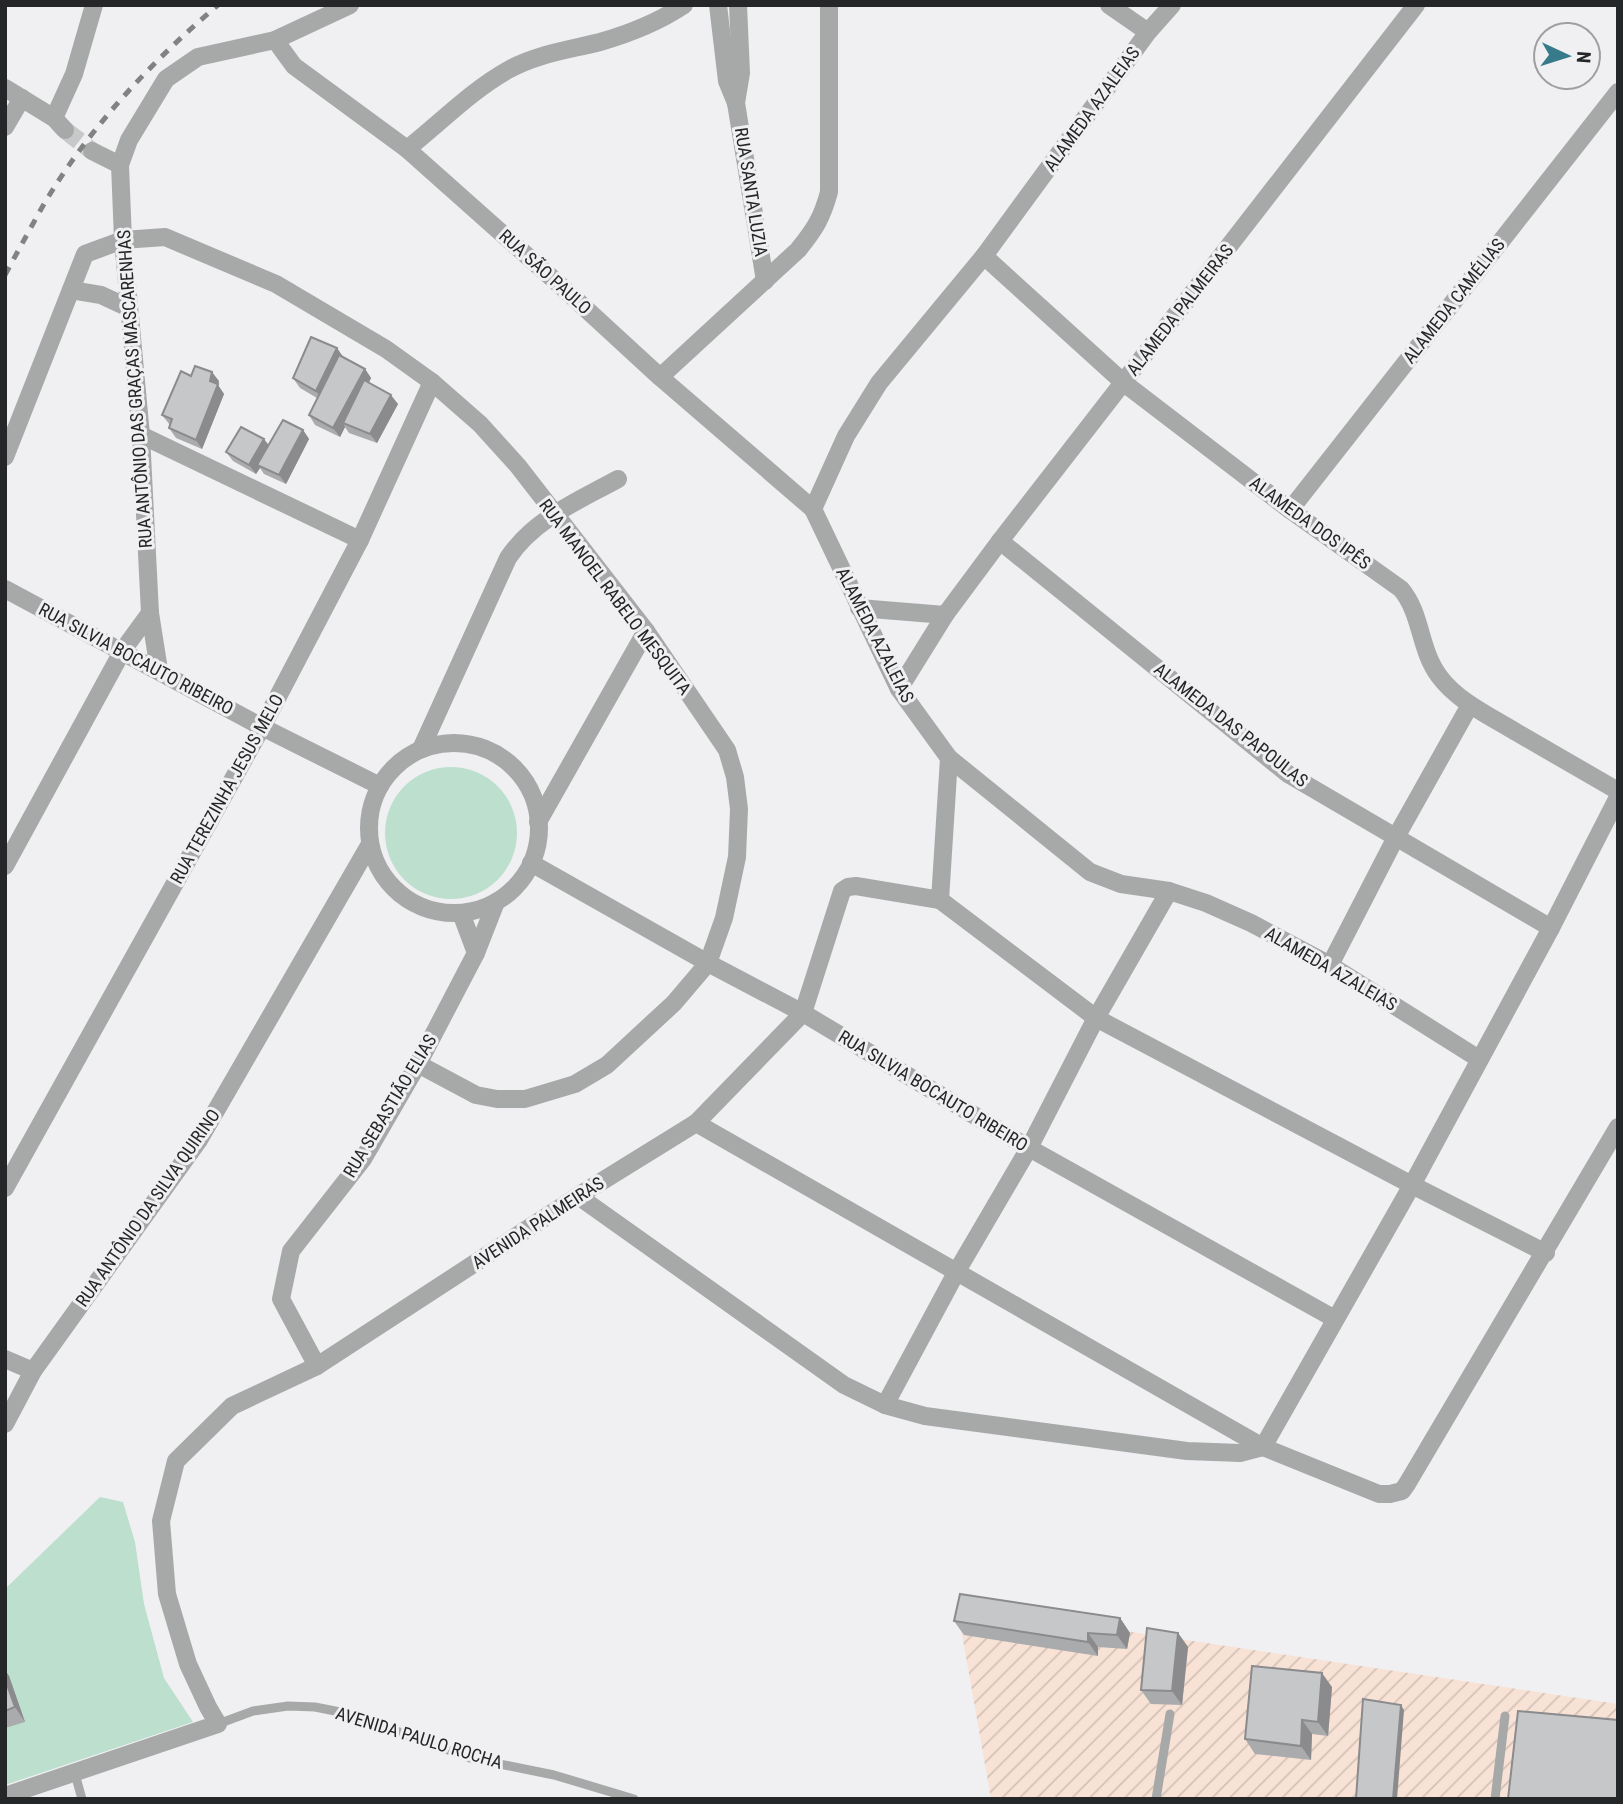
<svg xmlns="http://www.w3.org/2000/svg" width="1623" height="1804" viewBox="0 0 1623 1804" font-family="'Roboto Condensed',sans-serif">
<defs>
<pattern id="industrial-furrows" width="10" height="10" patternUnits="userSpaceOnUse" patternTransform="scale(1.75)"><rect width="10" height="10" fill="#f8e2d5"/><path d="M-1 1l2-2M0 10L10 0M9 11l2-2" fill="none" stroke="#d4c2b7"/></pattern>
</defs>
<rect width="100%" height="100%" fill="#f0f0f3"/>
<path fill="url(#industrial-furrows)" d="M957,1606L1618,1704V1799H991Z"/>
<g fill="#bddfce">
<circle cx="451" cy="833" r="66"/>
<path d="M100,1497L123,1502L135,1542L144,1604L164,1678L193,1722L5,1785V1589Z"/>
</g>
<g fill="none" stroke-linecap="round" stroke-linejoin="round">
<path stroke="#c7c8ca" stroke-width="18" stroke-dasharray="18 9" stroke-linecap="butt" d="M65,130L92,151"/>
<g stroke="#a7a9a9" stroke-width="9">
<path d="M218,1724L253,1711L288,1706L315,1707L350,1714L470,1758L554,1775L634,1799"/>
<path d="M75,1774L82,1799"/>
<path d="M1156,1799L1170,1714"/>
<path d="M1495,1799L1505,1716"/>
</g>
<g stroke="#a7a9a9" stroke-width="18">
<path d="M718,5L727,81L736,103L765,281"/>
<path d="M1109,5L1148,32"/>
<path d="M1172,5L1148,32L984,256L879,383L846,436L813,509L899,689L949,758L1090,872L1121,884L1169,891L1206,903L1251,923L1330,965L1479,1059"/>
<path d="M275,40L294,66L407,149L561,286L660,377L813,509"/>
<path d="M5,88L54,118L65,130"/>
<path d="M736,103L741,73L738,5"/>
<path d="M54,118L74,74L94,5"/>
<path d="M5,127L22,98"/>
<path d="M407,149C440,123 472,90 508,70C536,54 569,50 600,42C628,34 660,21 684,5"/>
<path d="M92,151L120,165"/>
<path d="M984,256L1124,383L1290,510L1401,589C1422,614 1419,649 1439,676C1457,701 1490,716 1516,732C1550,752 1584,771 1618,791"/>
<path d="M71,290L101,295L129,308"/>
<path d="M660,377L798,250C815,229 822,218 829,192V5"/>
<path d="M141,435L360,540"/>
<path d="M5,457L85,254L123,240L165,237L276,284L386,349L432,382L480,424L518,466L646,631L727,750L735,777L739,809L737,857L724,918L708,963L674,1003L607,1065L575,1084L525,1099H497L476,1095L418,1064"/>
<path d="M1290,510L1618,92"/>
<path d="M1000,541L1288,774L1551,928"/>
<path d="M5,589L262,727L380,786"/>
<path d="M859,608L945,615"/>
<path d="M159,670L150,613L141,435L123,240L120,165L129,140L166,79L198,57L275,40L350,5"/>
<path d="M899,689L945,615L1000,541L1416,5"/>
<circle cx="454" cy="828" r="85"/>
<path d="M421,749L508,558C534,519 578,501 618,479"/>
<path d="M538,822L646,631"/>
<path d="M531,863L708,963L803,1013L1029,1148L1335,1319"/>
<path d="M5,866L123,650L150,613"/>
<path d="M940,900L1096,1018L1412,1185L1546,1253"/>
<path d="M461,913L476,953"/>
<path d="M1330,965L1396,837L1470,705"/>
<path d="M696,1123L1263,1447L1379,1494H1390L1402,1491L1407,1484L1618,1127"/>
<path d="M5,1188L262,727L360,540L432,382"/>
<path d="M578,1196L844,1385L885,1405L925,1416L1187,1451L1240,1453L1263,1447L1412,1185L1551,928L1618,797"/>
<path d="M5,1359L33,1371"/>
<path d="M317,1366L281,1299L291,1251L363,1159L418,1064L476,953L496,902"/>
<path d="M885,1405L957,1271L1029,1148L1096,1018L1169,891"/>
<path d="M5,1424L33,1371L199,1140L370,844"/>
<path d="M5,1796L218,1724L208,1707L188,1664L167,1594L161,1521L176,1461L232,1406L317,1366L578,1196L696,1123L803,1013L842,891L848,887L856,886L940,900L949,758"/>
</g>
<path stroke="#818284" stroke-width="5" stroke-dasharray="9 9" stroke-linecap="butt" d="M5,275C18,251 31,227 44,204C89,128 151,62 218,5"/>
</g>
<g fill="#aaabad">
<path d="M337,348L343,357L365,369L371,378L369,383L398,404L377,443L349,433L345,427L340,437L315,425L309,415L317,398L300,388L293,378Z"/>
<path d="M191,376L219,381L218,385L224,394L202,449L176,438L169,428L170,425L162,415Z"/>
<path d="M303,430L309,439L286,484L264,474L260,468L256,474L233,461L226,452L268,445Z"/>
<path d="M1120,1618L1130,1633L1127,1649L1098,1647V1656L964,1635L954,1621Z"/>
<path d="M1178,1633L1188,1647L1182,1705L1151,1704L1141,1690Z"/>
<path d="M5,1670L9,1676L25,1722L5,1728Z"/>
<path d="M1332,1687L1328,1736L1312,1734L1311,1760L1255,1754L1245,1739Z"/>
</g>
<g fill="#8b8b8d">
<path d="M337,348L343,357L323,401L316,391Z"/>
<path d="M365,369L371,378L346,425L343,423L345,427L340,437L333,428Z"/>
<path d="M212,372L219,381L218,385L224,394L202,449L196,440Z"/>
<path d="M391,395L398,404L377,443L370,434Z"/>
<path d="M303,430L309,439L286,484L279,475Z"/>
<path d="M264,439L271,448L257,465L260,468L256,474L249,465Z"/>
<path d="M1120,1618L1130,1633L1127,1649L1117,1635Z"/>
<path d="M1088,1633L1098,1647V1656L1088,1642Z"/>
<path d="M1178,1633L1188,1647L1182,1705L1172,1691Z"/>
<path d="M5,1670L9,1676L25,1722L15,1707L5,1679Z"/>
<path d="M1322,1673L1332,1687L1328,1736L1318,1722Z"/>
<path d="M1401,1705L1404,1710L1397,1799H1393Z"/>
<path d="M1302,1720L1312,1734L1311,1760L1301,1746Z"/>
</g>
<g fill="#c6c7c9" stroke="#8b8b8d" stroke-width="2">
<path d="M311,337L337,348L316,391L293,378Z"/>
<path d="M339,355L365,369L333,428L309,415Z"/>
<path d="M195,366L212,372L210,381L218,384L196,440L169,428L172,419L162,415L181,371L191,376Z"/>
<path d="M364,380L391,395L370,434L343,423Z"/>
<path d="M283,420L303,430L279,475L257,465Z"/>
<path d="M241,427L264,439L249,465L226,452Z"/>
<path d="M960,1594L1120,1618L1117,1635L1088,1633V1642L954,1621Z"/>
<path d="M1147,1628L1178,1633L1172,1691L1141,1690Z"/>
<path d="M1252,1666L1322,1673L1318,1722L1302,1720L1301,1746L1245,1739Z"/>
<path d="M5,1679L15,1707L5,1711Z"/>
<path d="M1363,1699L1401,1705L1393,1799H1356Z"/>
<path d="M1518,1711L1618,1720V1799H1508Z"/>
</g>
<g text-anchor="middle" stroke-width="6" stroke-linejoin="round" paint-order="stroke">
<g font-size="18" fill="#252627" stroke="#f0f0f3">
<text transform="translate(1092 109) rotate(-54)" y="6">ALAMEDA AZALEIAS</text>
<text transform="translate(751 192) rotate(81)" y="6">RUA SANTA LUZIA</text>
<text transform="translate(545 272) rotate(42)" y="6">RUA SÃO PAULO</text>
<text transform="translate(1454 301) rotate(-52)" y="6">ALAMEDA CAMÉLIAS</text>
<text transform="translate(1180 310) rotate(-52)" y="6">ALAMEDA PALMEIRAS</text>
<text transform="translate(135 389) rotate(-94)" y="6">RUA ANTÔNIO DAS GRAÇAS MASCARENHAS</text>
<text transform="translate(1310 523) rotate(36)" y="6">ALAMEDA DOS IPÊS</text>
<text transform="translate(615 597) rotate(53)" y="6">RUA MANOEL RABELO MESQUITA</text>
<text transform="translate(875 635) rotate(63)" y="6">ALAMEDA AZALEIAS</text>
<text transform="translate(136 659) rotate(28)" y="6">RUA SILVIA BOCAUTO RIBEIRO</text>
<text transform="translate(1231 725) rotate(38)" y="6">ALAMEDA DAS PAPOULAS</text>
<text transform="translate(227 789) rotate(-61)" y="6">RUA TEREZINHA JESUS MELO</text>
<text transform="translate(1331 969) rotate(30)" y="6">ALAMEDA AZALEIAS</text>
<text transform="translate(933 1091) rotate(31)" y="6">RUA SILVIA BOCAUTO RIBEIRO</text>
<text transform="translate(390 1106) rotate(-59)" y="6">RUA SEBASTIÃO ELIAS</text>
<text transform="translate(148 1208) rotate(-55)" y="6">RUA ANTÔNIO DA SILVA QUIRINO</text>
<text transform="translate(538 1223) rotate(-33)" y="6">AVENIDA PALMEIRAS</text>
<text transform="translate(419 1738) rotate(17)" y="6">AVENIDA PAULO ROCHA</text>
</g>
</g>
<rect width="1623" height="1804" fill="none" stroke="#252627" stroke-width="14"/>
<g transform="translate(1567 56) rotate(94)"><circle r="33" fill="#f0f0f3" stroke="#9f9fa1" stroke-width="2"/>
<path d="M0-5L12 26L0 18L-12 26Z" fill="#377b8a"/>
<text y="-10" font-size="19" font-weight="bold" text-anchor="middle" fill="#252627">N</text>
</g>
</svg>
